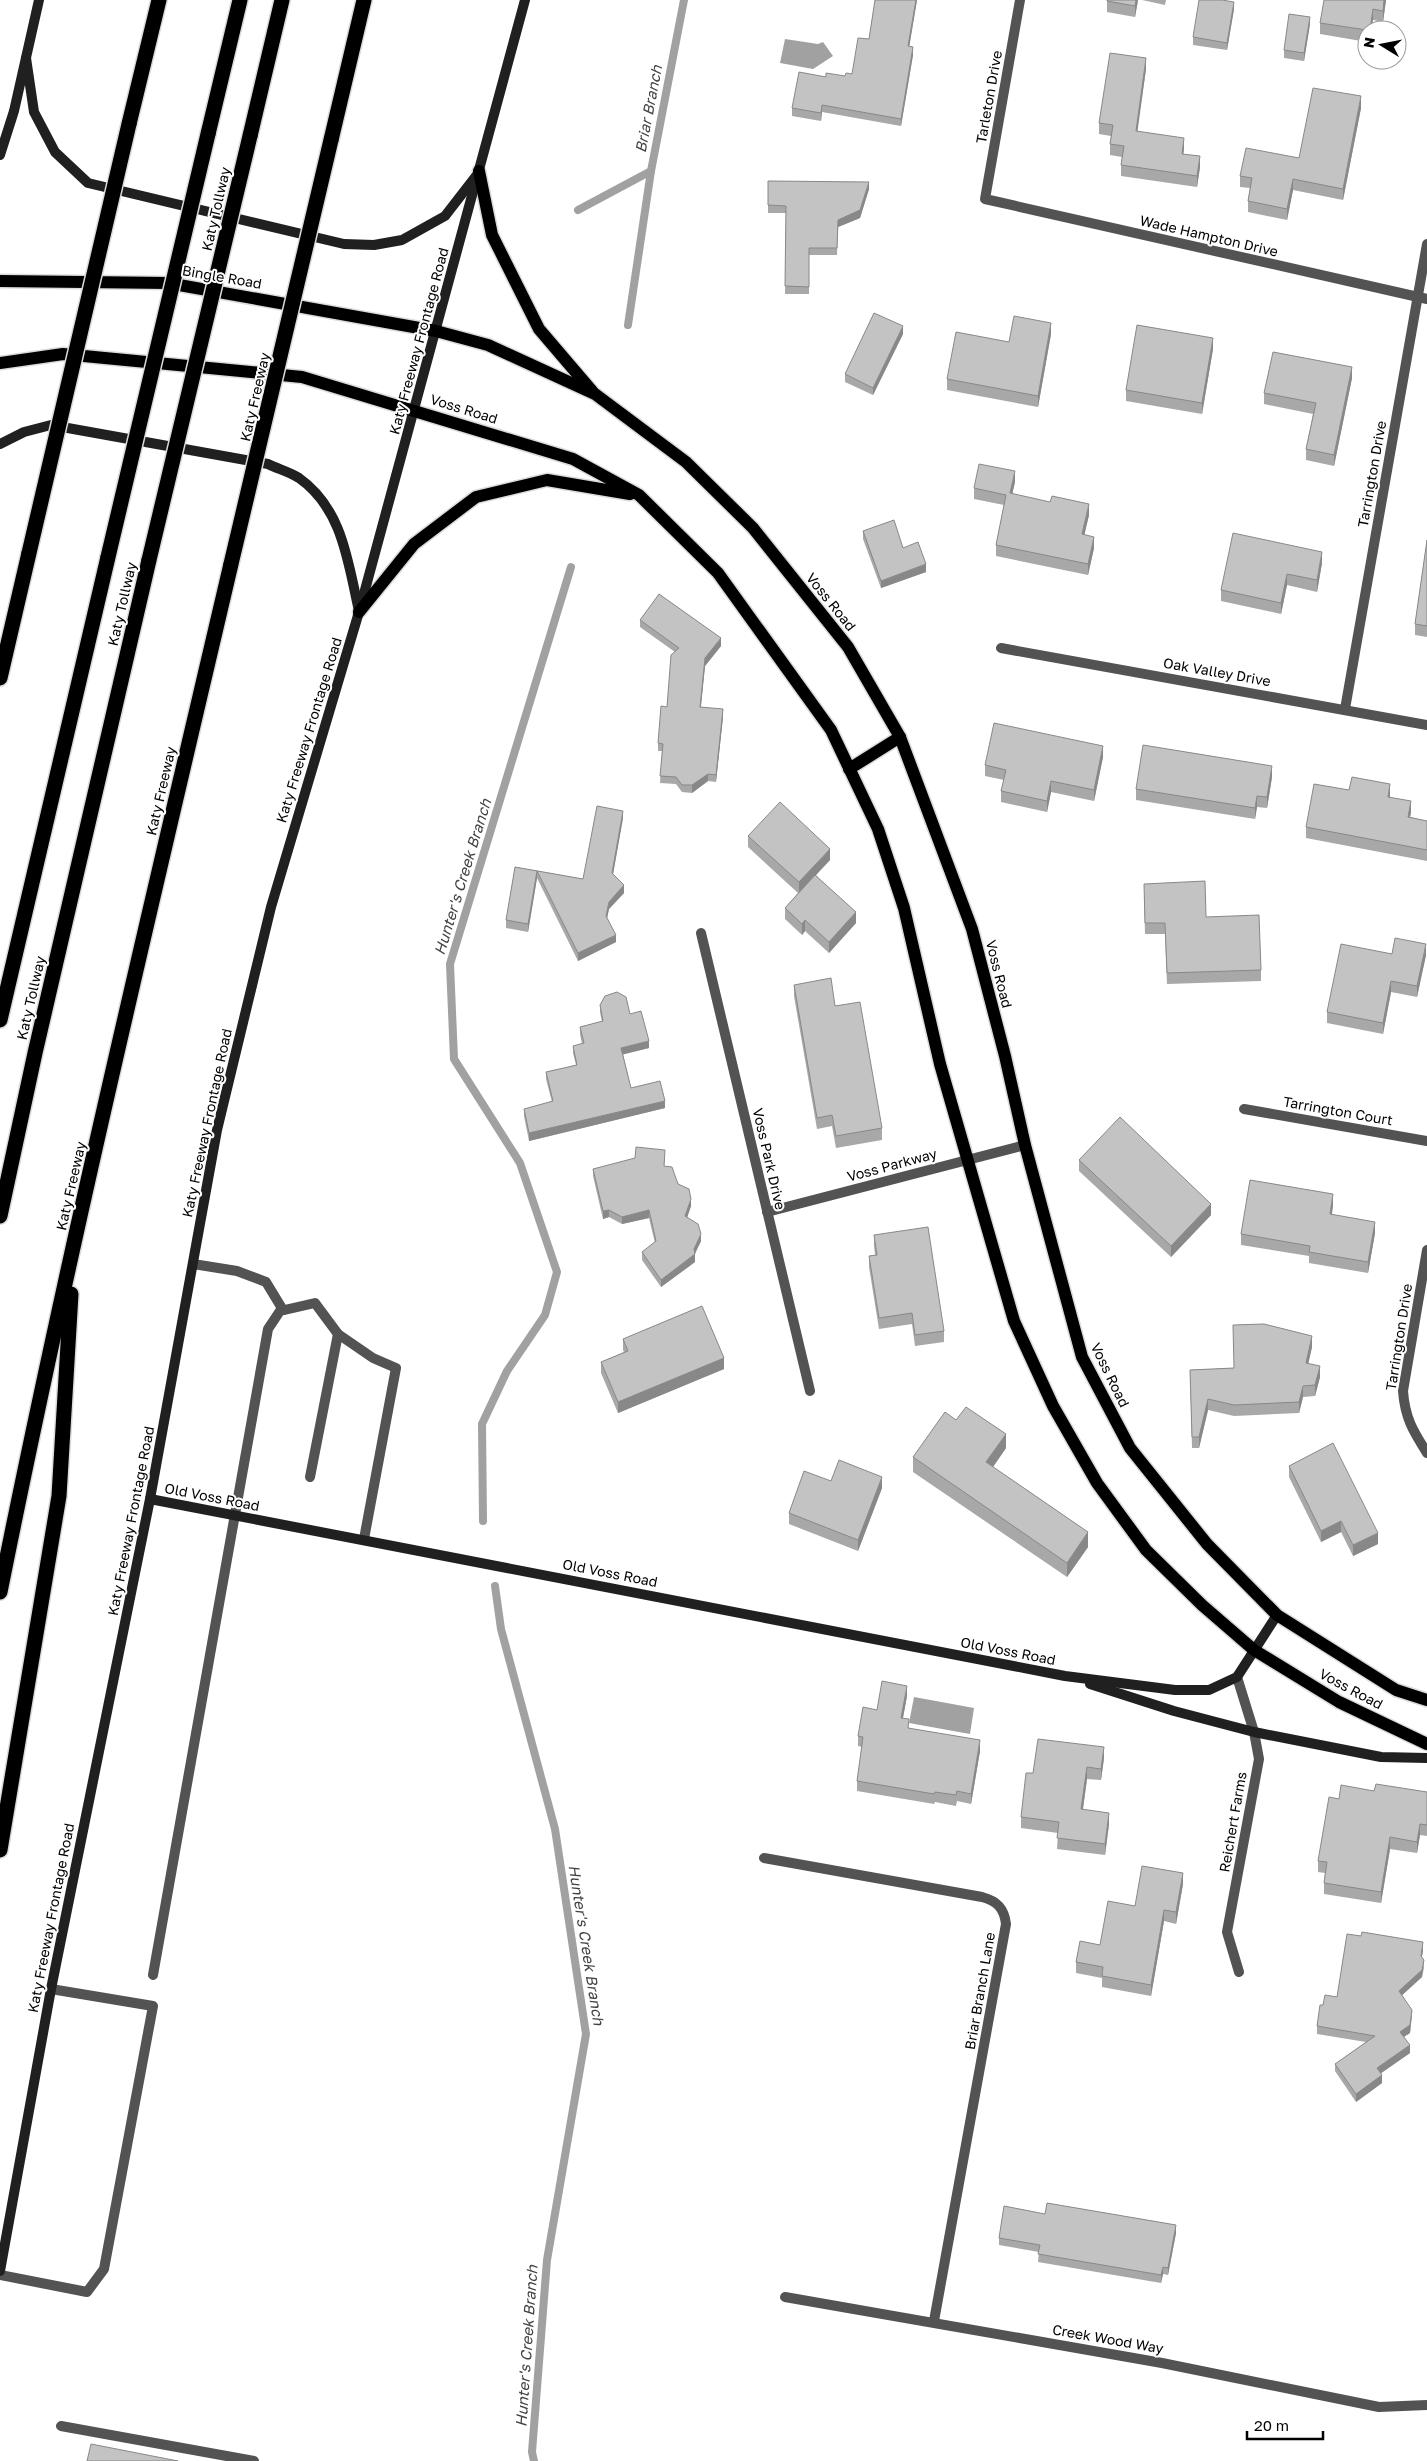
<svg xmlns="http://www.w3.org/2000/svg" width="1427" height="2461" viewBox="0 0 1427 2461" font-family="'Golos Text',sans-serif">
<rect width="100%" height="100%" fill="#fff"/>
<g fill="#a1a1a1">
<path d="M785,39L818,44L823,42L833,56L813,69L780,63Z"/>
<path d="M914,1697L974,1708L970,1734L909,1723Z"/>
</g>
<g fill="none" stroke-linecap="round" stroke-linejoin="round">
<g stroke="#a1a1a1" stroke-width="8">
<path d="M578,210L651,171L684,0"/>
<path d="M628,325L651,171"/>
<path d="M483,1521L482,1424L507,1371L545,1315L557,1272L520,1163L454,1059L450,964L571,567"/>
<path d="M495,1586L501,1629L555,1829L586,2034L547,2260L532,2452L534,2461"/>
</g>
<g stroke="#dbdbdb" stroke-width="15">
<g id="primary">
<path d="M479,171L492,235L539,329L592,391"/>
<path d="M0,281L168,283L436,331L488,345L595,394L686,462L753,528L848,647L900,737L972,929L1005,1056L1025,1145L1082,1357L1130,1448L1207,1544L1277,1615L1396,1690L1427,1700"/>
<path d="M0,363L63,354L302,377L573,459L639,495L718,573L831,730L878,829L904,908L940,1064L1014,1321L1053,1406L1097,1483L1146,1550L1202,1605L1254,1650L1339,1702L1427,1744"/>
<path d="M359,612L414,544L476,497L547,480L630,494"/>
<path d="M849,769L900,737"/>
</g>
</g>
<g stroke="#dbdbdb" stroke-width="18">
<g id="highway">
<path d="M129,124L159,0"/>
<path d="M208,134L240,0"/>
<path d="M250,136L282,0"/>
<path d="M331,140L364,0"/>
<path d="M0,678L29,553"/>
<path d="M0,1020L108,557"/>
<path d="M0,1216L35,1053L149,560"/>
<path d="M0,1592C69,1248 151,906 231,564"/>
<path d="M0,1850L59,1496L71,1294"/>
</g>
</g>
<g stroke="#535353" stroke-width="10">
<path d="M193,1264L237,1271L266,1282L283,1310"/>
<path d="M310,1477L338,1334"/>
<path d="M153,1975L268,1329L280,1311L315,1303L338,1334L373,1358L396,1368L364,1539"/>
<path d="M0,2275L87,2292L104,2269L153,2006L51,1989"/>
<path d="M61,2426L254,2461"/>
</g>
<g stroke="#535353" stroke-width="10">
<path d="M1020,0L985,199L1427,299"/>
<path d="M1001,648L1427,725"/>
<path d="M1345,709L1427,244"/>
<path d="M701,933L810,1391"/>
<path d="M1244,1109L1427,1141"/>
<path d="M767,1212L1025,1145"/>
<path d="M1427,1250L1403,1391C1405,1418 1413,1431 1427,1453"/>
<path d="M1237,1677L1254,1732L1259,1759L1227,1932L1239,1972"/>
<path d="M764,1858L982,1897C997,1901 1004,1908 1006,1924L934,2321"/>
<path d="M785,2297L1162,2363L1379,2407L1427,2405"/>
</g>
<g stroke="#202020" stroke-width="10">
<path d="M26,58L34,112L55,152L88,183L344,244L374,245L402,240L445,216L476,176"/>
<path d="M0,155L14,111L39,0"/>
<path d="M0,444L24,432L51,425L268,464C278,469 290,472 299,478C343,509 348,563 359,611"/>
<path d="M150,1499L1065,1676L1175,1690H1209L1237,1677L1277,1615"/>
<path d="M1090,1684L1174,1711L1254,1732L1381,1757L1427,1758"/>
<path d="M0,2271L51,1989L150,1499L217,1130L271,907L359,612L525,0"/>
</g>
<use href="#primary" stroke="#000" stroke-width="12"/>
<use href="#highway" stroke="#000" stroke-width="15"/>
<g stroke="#dbdbdb" stroke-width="18" stroke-linecap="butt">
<g id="highway-bridge">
<path d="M29,553L129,124"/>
<path d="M108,557L208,134"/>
<path d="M149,560L250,136"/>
<path d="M231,564L331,140"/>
</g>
</g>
<use href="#highway-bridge" stroke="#000" stroke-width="15"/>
</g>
<g fill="#a8a8a8">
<path d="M875,0H917L909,47L913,55L901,126L822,112L821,121L792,116V108L826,77L845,76L852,74L869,39Z"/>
<path d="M1107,0H1138L1135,17L1107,12Z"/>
<path d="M1142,0H1166L1165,5Z"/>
<path d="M1386,0L1383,22L1373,20L1367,30V42L1320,34V23Z"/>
<path d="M1234,9L1227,50L1193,45V37Z"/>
<path d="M1310,24L1304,61L1284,58V50Z"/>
<path d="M1146,69L1137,131L1184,149L1183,154L1200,167L1197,187L1121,176V165L1122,157L1110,155V144L1111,136L1099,134V123Z"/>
<path d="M1361,108L1343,200L1293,190L1287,220L1248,212V201L1250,188L1240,187V176L1299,158Z"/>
<path d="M768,181L869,189L860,218L838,227L837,255H809V294H785L786,213H768Z"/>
<path d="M903,334L873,395L845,382V374Z"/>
<path d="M1051,334L1038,407L947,390V379Z"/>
<path d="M1213,349L1202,414L1126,401V390Z"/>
<path d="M1352,378L1334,466L1306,460V449L1313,414L1264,404V393Z"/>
<path d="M1015,482L1012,494L1089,515L1084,535L1094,548L1088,575L996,556V545L1004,505L974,499V488Z"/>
<path d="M863,531L903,548L926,572L881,588L863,539Z"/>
<path d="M1427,540V637L1415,635V624Z"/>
<path d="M1322,563L1317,592L1287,585L1281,614L1221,601V590Z"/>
<path d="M640,620L721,646L705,666L701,707L723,717L716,782L708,781L692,793L682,792L676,784L660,783L662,751H658V743L667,707L675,652L640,627Z"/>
<path d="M1103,757L1094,801L1051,792L1047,812L1001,802V791L1004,780L985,776V765Z"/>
<path d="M1272,777L1267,808L1257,807L1255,819L1136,800V789Z"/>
<path d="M1349,790L1390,795V797L1411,812L1410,817L1427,821V861L1306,838V827Z"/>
<path d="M623,818L613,874L624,893L609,909L607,918L616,942L578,961L537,878L528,932L506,928V920L515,867L583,879Z"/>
<path d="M748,836L830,860L816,875L856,923L829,953L805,931L802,935L785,919V908L798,893L748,847Z"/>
<path d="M1144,895L1206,917L1261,970V981L1167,984L1165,934H1145Z"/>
<path d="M1392,954L1426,955L1417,997L1391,992L1383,1034L1327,1023V1012Z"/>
<path d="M794,985L882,1128V1140L836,1148L832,1126L817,1129L794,996Z"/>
<path d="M600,1005L630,1014L649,1048L623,1054L631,1088L665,1108L529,1141L524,1116V1109L552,1102L546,1079V1072L576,1065L573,1053V1046L582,1044L580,1034V1027L602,1022L600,1012Z"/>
<path d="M665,1158L664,1166L678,1184L691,1206L687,1217L701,1241L695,1254V1262L661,1287L642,1260V1252L655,1243L649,1218L622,1224L609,1217L603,1219L593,1176V1169Z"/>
<path d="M1079,1160L1211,1215L1171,1257L1079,1171Z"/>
<path d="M1333,1205L1332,1215L1375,1233L1368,1273L1309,1263V1256L1241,1245V1234Z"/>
<path d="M874,1235L944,1331V1342L915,1346L912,1324L879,1329L869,1267V1256L875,1255L874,1246Z"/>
<path d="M623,1339L724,1369L618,1413L601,1373V1362L624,1352L623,1350Z"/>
<path d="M1312,1347L1308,1363L1320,1377L1315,1396L1303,1397L1299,1413L1234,1416L1208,1410L1199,1448H1192L1190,1370L1234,1368Z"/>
<path d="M956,1420L1006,1448L993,1467L1088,1547L1067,1577L913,1472V1457Z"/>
<path d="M1289,1466L1378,1544L1353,1556L1341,1532L1321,1542L1289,1477Z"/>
<path d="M831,1481L882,1488L858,1551L789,1524V1513Z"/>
<path d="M907,1696L903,1718L909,1728L980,1751L971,1804L957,1801L956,1806L935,1802L934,1804L857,1791V1781L862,1747L858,1746V1736L877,1710Z"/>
<path d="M1104,1758L1101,1780L1087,1779L1083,1810L1109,1824L1105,1855L1057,1849L1058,1833L1021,1828V1817L1033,1773Z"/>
<path d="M1374,1791L1427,1792V1836L1420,1835L1417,1853L1390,1849L1381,1903L1324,1894V1883L1325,1873L1318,1872V1861L1339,1799Z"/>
<path d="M1183,1884L1176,1924L1164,1921L1151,1996L1102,1987V1978L1076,1973V1962L1100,1945L1135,1906Z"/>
<path d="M1423,1950L1422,1957L1424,1968L1422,1977L1402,1995L1412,2017L1410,2033L1404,2037L1410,2053L1381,2073L1382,2083L1356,2102L1335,2071V2064L1366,2042L1317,2034V2026L1323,2005L1337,1997Z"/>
<path d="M1045,2214L1176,2233L1168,2275L1163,2274L1161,2283L1038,2262L1039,2252L999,2245V2238Z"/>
</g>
<g fill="#888">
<path d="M916,0H917L908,54V46Z"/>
<path d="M1136,0H1138L1135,17V6Z"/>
<path d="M1384,0H1386L1383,22V11Z"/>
<path d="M1234,2V9L1227,50V43Z"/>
<path d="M1373,9V20L1372,30H1370Z"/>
<path d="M1310,17V24L1304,61V53Z"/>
<path d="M913,47V55L901,126V119Z"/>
<path d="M1146,58V69L1136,142V131Z"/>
<path d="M1361,96V108L1343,200V189Z"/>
<path d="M822,105V112L821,121V113Z"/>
<path d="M1184,138V149L1182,165V154Z"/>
<path d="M1200,156V167L1197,187V176Z"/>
<path d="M1293,179V190L1287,220V209Z"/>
<path d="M869,182V189L860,218L838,227L837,255L838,220Z"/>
<path d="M1051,323V334L1038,407V396Z"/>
<path d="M903,326V334L873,395V388Z"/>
<path d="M1213,338V349L1202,414V403Z"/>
<path d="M1352,367V378L1334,466V455Z"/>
<path d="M1015,471V482L1010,504V493Z"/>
<path d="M1089,504V515L1082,545V534Z"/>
<path d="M1094,537V548L1088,575V564Z"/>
<path d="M1322,552V563L1317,592V580Z"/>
<path d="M926,564V572L881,588V581Z"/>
<path d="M1287,574V585L1281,614V603Z"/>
<path d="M721,638V646L705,666L700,714V707L705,658Z"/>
<path d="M723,709V717L716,782V775Z"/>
<path d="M1103,746V757L1094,801V790Z"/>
<path d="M1272,766V777L1267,808V797Z"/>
<path d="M708,774V781L692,793V785Z"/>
<path d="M1051,781V792L1047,812V801Z"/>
<path d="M1390,784V795L1388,808V797Z"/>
<path d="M1257,796V807L1255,819V808Z"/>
<path d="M1411,801V812L1408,828V817Z"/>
<path d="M623,811V818L612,880V873Z"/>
<path d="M830,849V860L799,893V882Z"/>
<path d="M537,871V878L528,932V924Z"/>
<path d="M624,885V893L609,909L606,923V916L609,902Z"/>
<path d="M856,912V923L829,953V942Z"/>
<path d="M805,920V931L802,935V924Z"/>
<path d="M616,935V942L578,961V953Z"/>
<path d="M1426,944V955L1417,997V986Z"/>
<path d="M1391,981V992L1383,1034V1023Z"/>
<path d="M649,1041V1048L621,1055V1048Z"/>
<path d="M665,1101V1108L529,1141V1133Z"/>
<path d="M1333,1194V1205L1330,1225V1214Z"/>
<path d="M691,1199V1206L685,1224V1216Z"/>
<path d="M1211,1204V1215L1171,1257V1246Z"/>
<path d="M609,1210V1217L603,1219V1211Z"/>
<path d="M649,1210V1218L622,1224V1217Z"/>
<path d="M1375,1222V1233L1368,1273V1262Z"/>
<path d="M701,1234V1241L694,1255L695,1254V1262L661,1287V1280L694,1249Z"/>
<path d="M1312,1336V1347L1306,1374V1363Z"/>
<path d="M724,1358V1369L618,1413V1402Z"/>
<path d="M1320,1366V1377L1315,1396V1385Z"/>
<path d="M1303,1386V1397L1299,1413V1402Z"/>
<path d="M1208,1399V1410L1199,1448V1437Z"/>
<path d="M1006,1434V1448L986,1477V1462Z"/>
<path d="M882,1477V1488L858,1551V1540Z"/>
<path d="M1341,1521V1532L1321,1542V1531Z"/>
<path d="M1088,1532V1547L1067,1577V1563Z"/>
<path d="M1378,1533V1544L1353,1556V1545Z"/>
<path d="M907,1686V1696L901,1728V1718Z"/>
<path d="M980,1740V1751L971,1804V1794Z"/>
<path d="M1104,1747V1758L1101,1780V1769Z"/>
<path d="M1087,1767V1779L1081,1821V1809Z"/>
<path d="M1109,1813V1824L1105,1855V1844Z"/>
<path d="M1420,1824V1835L1417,1853V1842Z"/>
<path d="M1390,1837V1849L1381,1903V1892Z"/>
<path d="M1183,1873V1884L1176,1924V1912Z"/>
<path d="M1164,1910V1921L1151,1996V1985Z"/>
<path d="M1423,1942V1950L1421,1963V1956Z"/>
<path d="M1424,1960L1422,1977L1399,1998V1991Z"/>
<path d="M1412,2010L1410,2033L1400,2039V2032Z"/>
<path d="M1410,2045V2053L1377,2076V2068Z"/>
<path d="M1382,2075V2083L1356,2102V2094Z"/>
<path d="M1176,2225V2233L1168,2275V2268Z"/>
<path d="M1163,2267V2274L1161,2283V2275Z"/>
</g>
<g fill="#c3c3c3" stroke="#888">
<path d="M875,0H916L908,46L913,47L901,119L822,105L821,113L792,108L799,72L826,77V73L845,76L846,73L852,74L858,38L869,39Z"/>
<path d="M1107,0H1136L1135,6L1107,1Z"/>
<path d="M1199,0H1222L1234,2L1227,43L1193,37Z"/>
<path d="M1324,0H1384L1383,11L1373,9L1370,30H1367L1320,23Z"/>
<path d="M1289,14L1310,17L1304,53L1284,50Z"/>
<path d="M1110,53L1146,58L1136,131L1184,138L1182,154L1200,156L1197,176L1121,165L1124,146L1110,144L1113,125L1099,123Z"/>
<path d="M1313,88L1361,96L1343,189L1293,179L1287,209L1248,201L1252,178L1240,176L1246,148L1299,158Z"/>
<path d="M768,181L869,182L860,210L838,220L837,248H809V287L785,286L786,206L768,205Z"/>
<path d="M874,313L903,326L873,388L845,374Z"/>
<path d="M1014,316L1051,323L1038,396L947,379L956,332L1009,342Z"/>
<path d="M1137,325L1213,338L1202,403L1126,390Z"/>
<path d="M1273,352L1352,367L1334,455L1306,449L1316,403L1264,393Z"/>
<path d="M979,464L1015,471L1010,493L1050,502L1052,496L1089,504L1082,534L1094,537L1088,564L996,545L1006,495L974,488Z"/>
<path d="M894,520L903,548L918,542L926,564L881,581L863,531Z"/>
<path d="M1233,533L1322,552L1317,580L1287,574L1281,603L1221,590Z"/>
<path d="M1427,540V626L1415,624Z"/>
<path d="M659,594L721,638L705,658L700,707L723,709L716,775L708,774L692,785H682L676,777L660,776L663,744L658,743L661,706L667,707L671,655L679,648L640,620Z"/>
<path d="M994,723L1103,746L1094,790L1051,781L1047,801L1001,791L1006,770L985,765Z"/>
<path d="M1143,745L1272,766L1267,797L1257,796L1255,808L1136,789Z"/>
<path d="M1352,777L1390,784L1388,797L1411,801L1408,817L1427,821V850L1306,827L1314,784L1349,790Z"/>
<path d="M780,802L830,849L799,882L748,836Z"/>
<path d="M597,806L623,811L612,873L624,885L609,902L606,916L616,935L578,953L537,871L528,924L506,920L515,867L583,879Z"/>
<path d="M815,875L856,912L829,942L805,920L802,924L785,908Z"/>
<path d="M1205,881L1206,917L1259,915L1261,970L1167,973L1165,923H1145L1144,884Z"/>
<path d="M1395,938L1426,944L1417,986L1391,981L1383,1023L1327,1012L1341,944L1392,954Z"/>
<path d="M831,978L835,1006L860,1002L882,1128L836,1136L832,1115L817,1118L794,985Z"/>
<path d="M617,992L626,997L630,1014L641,1011L649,1041L621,1048L631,1088L660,1081L665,1101L529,1133L524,1109L553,1101L546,1072L577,1065L573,1046L584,1043L580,1027L603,1021L600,1005L605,996Z"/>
<path d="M1120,1117L1211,1204L1171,1246L1079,1160Z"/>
<path d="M636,1147L665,1150L664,1166L672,1167L678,1184L689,1189L691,1199L685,1216L698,1224L701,1234L694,1249L695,1254L661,1280L642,1252L656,1241L649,1210L622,1217L609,1210L603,1211L593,1169L635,1158Z"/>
<path d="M1250,1180L1333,1194L1330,1214L1375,1222L1368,1262L1309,1252L1310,1246L1241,1234Z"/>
<path d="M928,1227L944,1331L915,1335L912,1313L879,1318L869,1256L877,1255L874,1235Z"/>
<path d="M702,1306L724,1358L618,1402L601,1362L628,1351L623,1339Z"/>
<path d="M1264,1324L1312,1336L1306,1363L1320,1366L1315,1385L1303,1386L1299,1402L1234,1405L1208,1399L1199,1437H1192L1190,1370L1234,1368L1233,1325Z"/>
<path d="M966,1407L1006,1434L986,1462L1088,1532L1067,1563L913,1457L945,1412L956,1420Z"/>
<path d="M1333,1443L1378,1533L1353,1545L1341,1521L1321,1531L1289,1466Z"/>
<path d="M839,1460L882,1477L858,1540L789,1513L804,1471L831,1481Z"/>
<path d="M882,1681L907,1686L901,1718L909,1719L908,1728L980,1740L971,1794L957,1791L956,1795L935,1792L934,1794L857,1781L863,1737L858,1736L863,1707L877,1710Z"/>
<path d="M1038,1739L1104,1747L1101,1769L1087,1767L1081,1809L1109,1813L1105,1844L1057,1838L1059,1822L1021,1817L1026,1773H1033Z"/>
<path d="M1376,1784L1427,1792V1825L1420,1824L1417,1842L1390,1837L1381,1892L1324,1883L1327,1862L1318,1861L1329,1797L1339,1799L1341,1785L1374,1791Z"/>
<path d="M1142,1866L1183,1873L1176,1912L1164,1910L1151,1985L1102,1976L1103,1967L1076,1962L1080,1941L1100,1945L1108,1901L1135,1906Z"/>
<path d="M1362,1932L1423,1942L1421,1956L1424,1960L1422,1970L1399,1991L1412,2010L1410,2025L1400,2032L1410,2045L1377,2068L1382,2075L1356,2094L1335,2064L1375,2036L1317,2026L1320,2005H1323L1325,1995L1337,1997L1347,1934L1361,1936Z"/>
<path d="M1047,2203L1176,2225L1168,2268L1163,2267L1161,2275L1038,2254L1040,2245L999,2238L1004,2206L1045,2214Z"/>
<path d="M91,2444L178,2461H87Z"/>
</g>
<g text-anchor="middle" stroke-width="4" stroke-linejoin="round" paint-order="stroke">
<g font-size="14" fill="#000" stroke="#fff">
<text transform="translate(989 97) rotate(-80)" y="5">Tarleton Drive</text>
<text transform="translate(216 209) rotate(-77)" y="5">Katy Tollway</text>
<text transform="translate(1209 236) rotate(13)" y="5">Wade Hampton Drive</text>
<text transform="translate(222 277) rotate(10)" y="5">Bingle Road</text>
<text transform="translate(419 341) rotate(-75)" y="5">Katy Freeway Frontage Road</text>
<text transform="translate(255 397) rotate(-77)" y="5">Katy Freeway</text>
<text transform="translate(464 409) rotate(17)" y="5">Voss Road</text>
<text transform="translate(1372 474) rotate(-80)" y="5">Tarrington Drive</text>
<text transform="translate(831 602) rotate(51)" y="5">Voss Road</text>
<text transform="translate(122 604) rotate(-77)" y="5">Katy Tollway</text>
<text transform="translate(1217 672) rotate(10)" y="5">Oak Valley Drive</text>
<text transform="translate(309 730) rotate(-73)" y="5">Katy Freeway Frontage Road</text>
<text transform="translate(161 791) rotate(-77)" y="5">Katy Freeway</text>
<text transform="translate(999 974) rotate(76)" y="5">Voss Road</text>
<text transform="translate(31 998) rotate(-77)" y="5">Katy Tollway</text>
<text transform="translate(1338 1111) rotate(10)" y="5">Tarrington Court</text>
<text transform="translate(207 1123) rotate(-78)" y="5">Katy Freeway Frontage Road</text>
<text transform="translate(769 1159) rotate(77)" y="5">Voss Park Drive</text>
<text transform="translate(892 1165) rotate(-15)" y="5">Voss Parkway</text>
<text transform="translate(71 1186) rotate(-77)" y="5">Katy Freeway</text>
<text transform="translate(1399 1337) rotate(-81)" y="5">Tarrington Drive</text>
<text transform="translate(1110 1375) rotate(64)" y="5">Voss Road</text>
<text transform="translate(212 1497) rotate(11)" y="5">Old Voss Road</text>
<text transform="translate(131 1521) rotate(-79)" y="5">Katy Freeway Frontage Road</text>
<text transform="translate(610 1573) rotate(11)" y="5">Old Voss Road</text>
<text transform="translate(1008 1651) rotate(11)" y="5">Old Voss Road</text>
<text transform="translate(1351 1689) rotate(28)" y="5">Voss Road</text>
<text transform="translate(1233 1822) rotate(-80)" y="5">Reichert Farms</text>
<text transform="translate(51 1918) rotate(-79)" y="5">Katy Freeway Frontage Road</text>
<text transform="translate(980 1991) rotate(-80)" y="5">Briar Branch Lane</text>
<text transform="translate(1108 2339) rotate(10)" y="5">Creek Wood Way</text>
</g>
<g font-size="15" font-style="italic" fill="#424242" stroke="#fff">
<text transform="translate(649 109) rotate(-79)" y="5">Briar Branch</text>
<text transform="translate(463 877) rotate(-73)" y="5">Hunter's Creek Branch</text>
<text transform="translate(586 1945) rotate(81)" y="5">Hunter's Creek Branch</text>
<text transform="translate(527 2346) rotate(-86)" y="5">Hunter's Creek Branch</text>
</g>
</g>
<g transform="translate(1382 45) rotate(280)"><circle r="24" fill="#ffffff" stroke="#999999"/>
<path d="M0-4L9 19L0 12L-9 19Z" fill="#000000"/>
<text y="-8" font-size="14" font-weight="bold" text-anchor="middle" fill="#000000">N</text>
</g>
<path d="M1247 2431v8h76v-8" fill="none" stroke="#000000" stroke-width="2.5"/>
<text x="1254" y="2431" font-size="15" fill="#000000" stroke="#ffffff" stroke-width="4" paint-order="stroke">20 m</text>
</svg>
